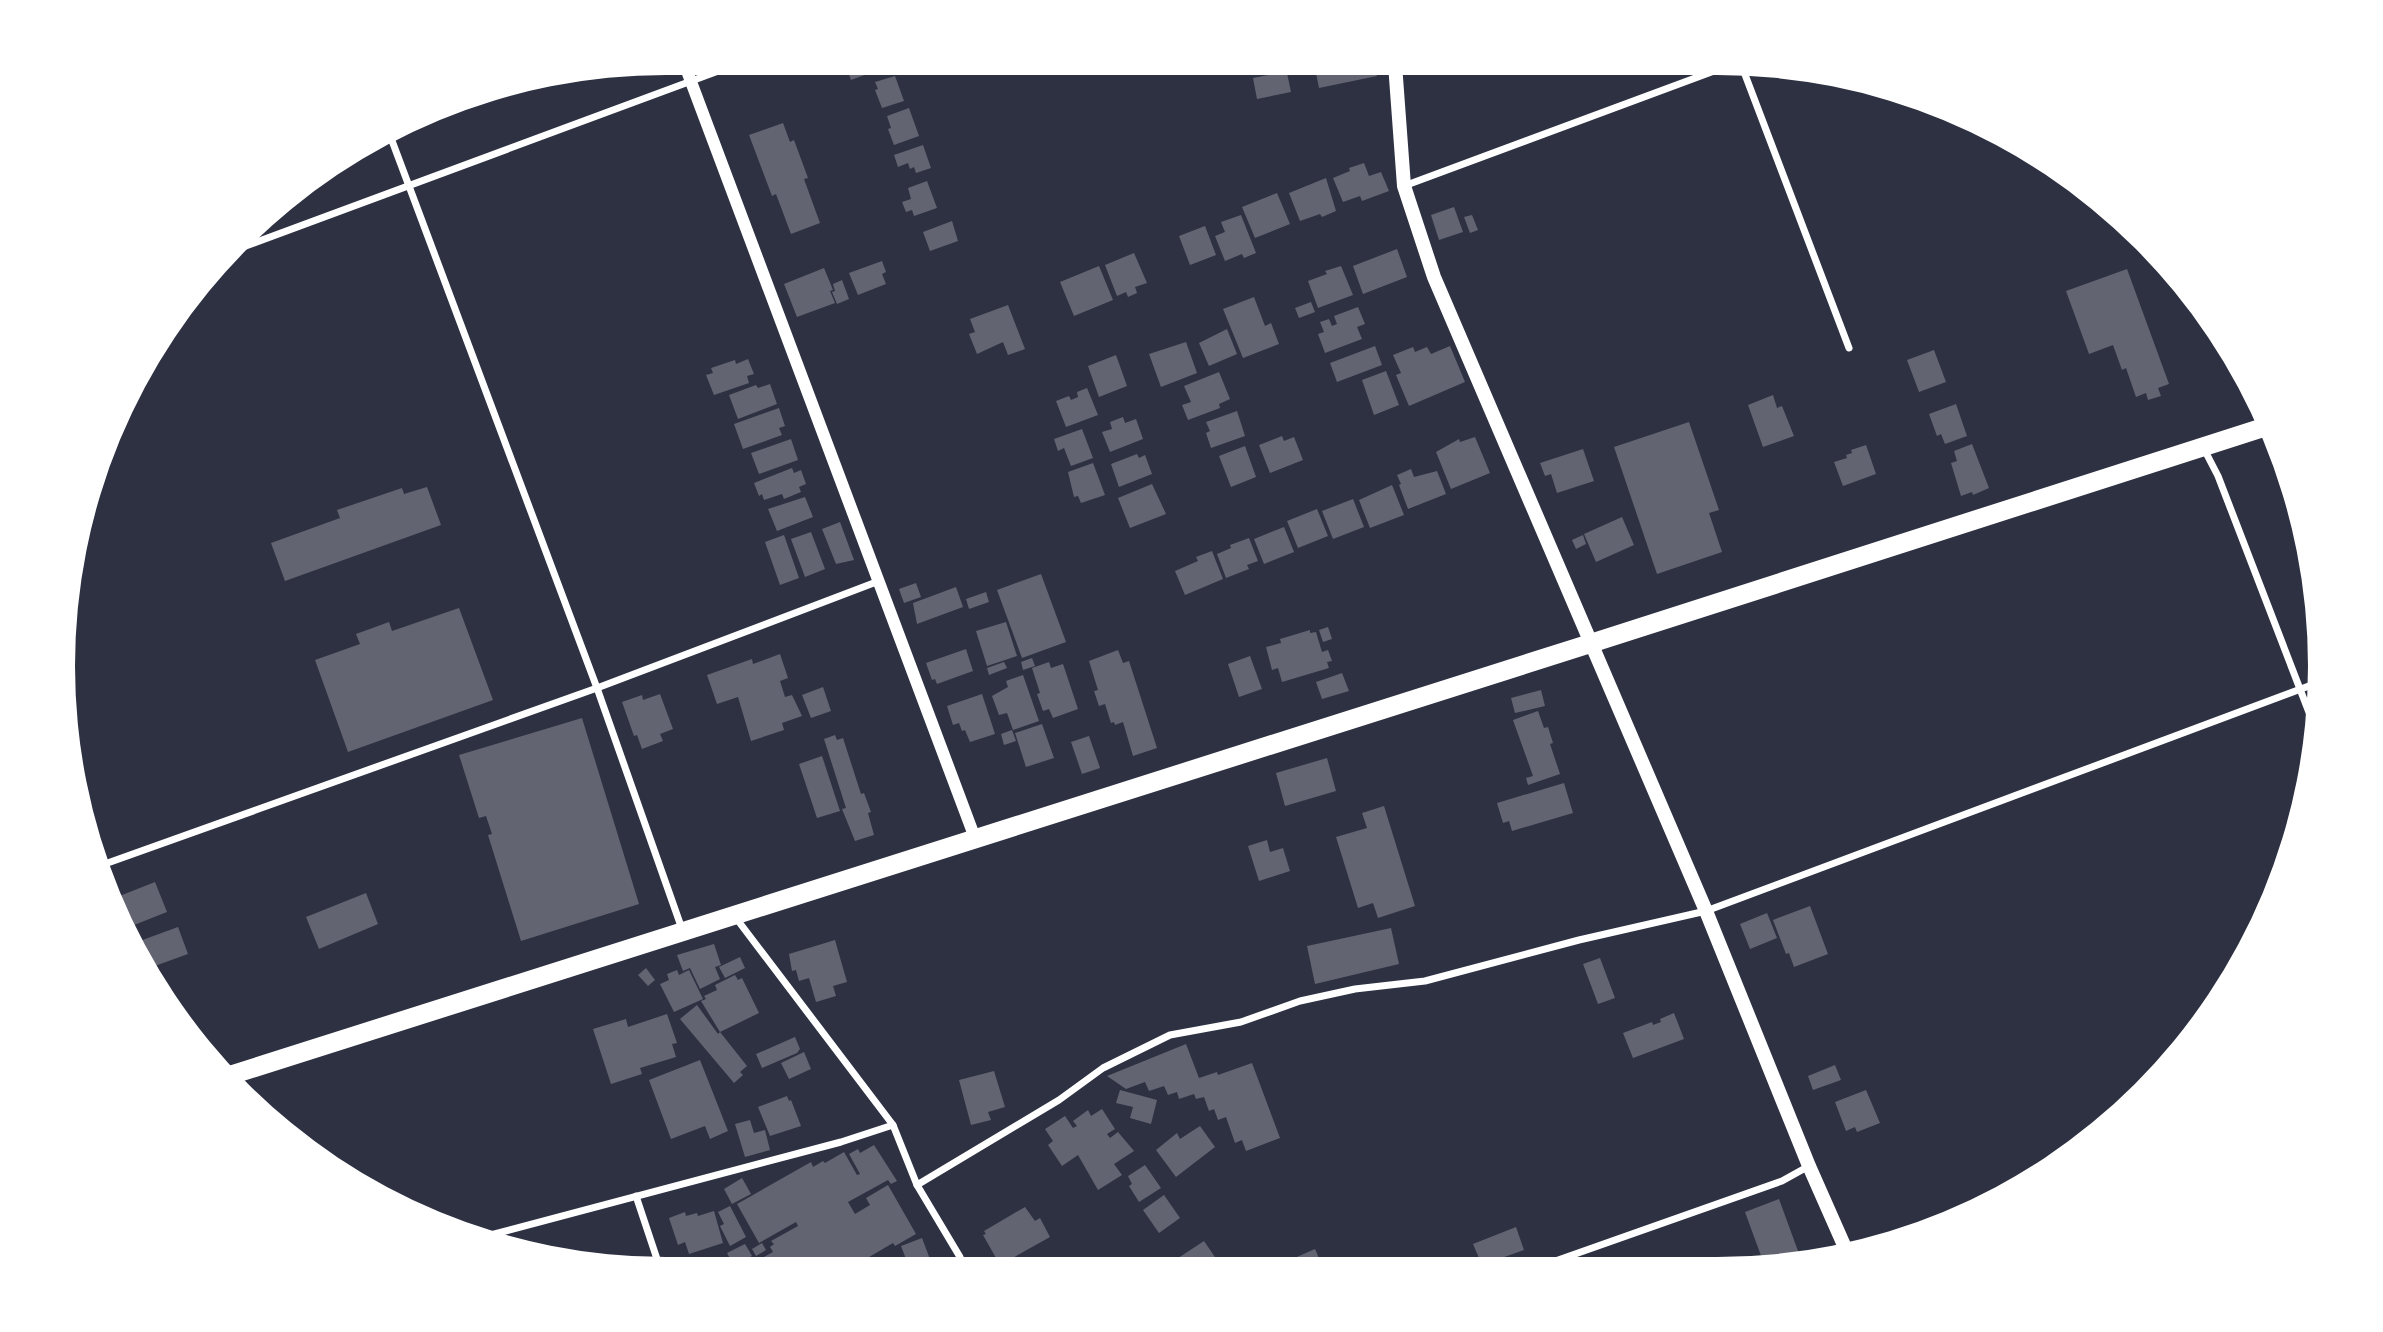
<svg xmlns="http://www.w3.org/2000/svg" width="2383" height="1332" viewBox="0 0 2383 1332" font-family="Karla,sans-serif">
<rect width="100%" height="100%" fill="#2d3142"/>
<g fill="#626471">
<path d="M845,63H891L892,65L851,80Z"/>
<path d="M1238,64H1304L1305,70L1287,73L1291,92L1257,99L1253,78L1283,72L1281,66L1239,74Z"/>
<path d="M1338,64H1375L1377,76L1319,88L1315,68Z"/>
<path d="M895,76L904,101L882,108L875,90L878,89L875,82Z"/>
<path d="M909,108L919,136L894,145L888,129L891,128L887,116Z"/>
<path d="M783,123L790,142L794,140L808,178L804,179L820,223L791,234L776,194L772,196L749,135Z"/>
<path d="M923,145L931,168L916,173L914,167L910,169L908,163L898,167L894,155Z"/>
<path d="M1364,163L1369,176L1381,172L1389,191L1362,201L1360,196L1343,202L1333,178L1350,171L1349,168Z"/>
<path d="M1326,178L1336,211L1322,217L1320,214L1300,221L1289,193Z"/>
<path d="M927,181L937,208L914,216L912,210L906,212L902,202L911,199L908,188Z"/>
<path d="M1277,193L1290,224L1255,238L1242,207Z"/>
<path d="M1454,207L1463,232L1439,240L1431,215Z"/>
<path d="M1241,215L1256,253L1244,258L1242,254L1225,261L1215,236L1225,232L1221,222Z"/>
<path d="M1472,215L1478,230L1470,233L1464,217Z"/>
<path d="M952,221L958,241L930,251L923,232Z"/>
<path d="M1205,226L1216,255L1190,265L1179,236Z"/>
<path d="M1397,249L1407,277L1363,294L1353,266Z"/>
<path d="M1134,253L1147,283L1135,287L1137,293L1128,297L1126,292L1117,296L1105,265Z"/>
<path d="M882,261L886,272L882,274L886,284L858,295L849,273Z"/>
<path d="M1099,266L1113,300L1074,316L1060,282Z"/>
<path d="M1341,266L1353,295L1318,308L1308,281L1327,274L1325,271Z"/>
<path d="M824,268L833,290L830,291L835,303L797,317L784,284Z"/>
<path d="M2127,269L2169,384L2158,388L2161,396L2148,400L2146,393L2136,397L2126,368L2122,370L2113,345L2089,354L2066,291Z"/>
<path d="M842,280L849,299L837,304L832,292L835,291L833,284Z"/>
<path d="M1254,297L1265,326L1271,323L1279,344L1243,358L1223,309Z"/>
<path d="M1311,302L1315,312L1299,318L1295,308Z"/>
<path d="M1008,305L1025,349L1008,355L1003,342L977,354L969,334L975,332L970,319Z"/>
<path d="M1358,307L1365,324L1357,327L1362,339L1325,353L1318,334L1324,332L1320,322L1329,319L1332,326L1337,324L1334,316Z"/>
<path d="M1227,329L1237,354L1209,366L1199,343Z"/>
<path d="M1186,342L1197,373L1161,387L1149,354Z"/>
<path d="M1375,346L1382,365L1337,382L1330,363Z"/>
<path d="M1450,346L1465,382L1409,406L1396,375L1401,373L1393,355L1413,347L1415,352L1427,347L1431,354Z"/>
<path d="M1934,350L1946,382L1919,392L1907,360Z"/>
<path d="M1116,355L1127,386L1099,397L1088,366Z"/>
<path d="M748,359L754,374L747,376L749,383L714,395L706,375L713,373L711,368L735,360L736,364Z"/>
<path d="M1386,371L1399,405L1374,415L1362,380Z"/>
<path d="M1219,372L1230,399L1219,404L1220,408L1188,420L1182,405L1191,402L1184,386Z"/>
<path d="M770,384L777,404L738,419L729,395L756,385L758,388Z"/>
<path d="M1087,388L1098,415L1066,427L1056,401L1069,396L1071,400L1078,397L1077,392Z"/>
<path d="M1773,395L1777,408L1782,406L1794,436L1763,447L1748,405Z"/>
<path d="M1956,404L1967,436L1945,444L1941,434L1937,436L1929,414Z"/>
<path d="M779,408L785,426L779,428L782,435L743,449L734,424Z"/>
<path d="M1237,411L1245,436L1211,448L1206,433L1210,431L1206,422Z"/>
<path d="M1123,417L1125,423L1136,419L1143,439L1110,452L1102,432L1112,429L1110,422Z"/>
<path d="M1689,422L1719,510L1709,513L1722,552L1657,574L1614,447Z"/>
<path d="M1082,429L1093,458L1071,466L1064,448L1058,451L1054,439Z"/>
<path d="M1282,436L1284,441L1294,437L1303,460L1270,473L1259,445Z"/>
<path d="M1475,437L1490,473L1451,489L1436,452L1459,439L1460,442Z"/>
<path d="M791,439L798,460L759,474L751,453Z"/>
<path d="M1972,444L1989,488L1973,495L1972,492L1961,496L1951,463L1957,461L1954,451Z"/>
<path d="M1866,445L1876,474L1843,486L1834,462L1847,458L1846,455L1852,453L1851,450Z"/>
<path d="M1245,446L1256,477L1231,487L1219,456Z"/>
<path d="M1583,449L1594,481L1557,493L1551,474L1545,476L1540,463Z"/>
<path d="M1137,454L1139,458L1145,455L1152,474L1119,487L1111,464Z"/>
<path d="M1093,463L1105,495L1081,503L1078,496L1074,497L1068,472Z"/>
<path d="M792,468L794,473L801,470L806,484L799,487L801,492L784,499L782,494L764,500L762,494L759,496L754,483Z"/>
<path d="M1411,469L1414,477L1437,471L1446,494L1408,509L1399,485L1401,484L1397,475Z"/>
<path d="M1152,484L1166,514L1130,528L1118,498Z"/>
<path d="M1392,485L1404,515L1370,528L1359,500Z"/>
<path d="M427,487L441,525L285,581L271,543L340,518L337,510L402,488L404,494Z"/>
<path d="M805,497L813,517L777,531L768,509Z"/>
<path d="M1353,499L1364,527L1333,539L1322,511Z"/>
<path d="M1317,509L1328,536L1298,548L1287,521Z"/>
<path d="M1622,517L1634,545L1596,562L1584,534Z"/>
<path d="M840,522L854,560L836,564L822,529Z"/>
<path d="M1284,527L1294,552L1264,564L1254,539Z"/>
<path d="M811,532L825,569L805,577L791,539Z"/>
<path d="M784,535L799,578L780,585L765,542Z"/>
<path d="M1583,535L1586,544L1576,549L1572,540Z"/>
<path d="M1249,538L1258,561L1247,565L1249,569L1226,578L1217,554L1231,548L1230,545Z"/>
<path d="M1212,551L1223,579L1185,595L1175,571L1198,561L1196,557Z"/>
<path d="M1041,574L1066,642L1022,658L997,590Z"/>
<path d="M916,583L921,597L904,603L899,589Z"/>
<path d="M956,587L963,607L917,624L913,603Z"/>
<path d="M986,592L989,602L969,609L966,599Z"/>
<path d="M459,608L493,700L348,752L315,660L360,644L356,634L389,622L392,631Z"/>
<path d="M1006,622L1017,656L987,666L976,631Z"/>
<path d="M1328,627L1332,639L1323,642L1319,630Z"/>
<path d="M1310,630V633L1316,632L1322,652L1328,650L1332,661L1327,662L1329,668L1282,682L1278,668L1272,670L1266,647L1281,643L1280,639Z"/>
<path d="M966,649L973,671L937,684L935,679L932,680L926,663Z"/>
<path d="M1118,650L1123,663L1129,661L1157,748L1133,756L1123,722L1115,725L1114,722L1111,723L1105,704L1099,706L1094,691L1098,690L1089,661Z"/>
<path d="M780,654L788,678L780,681L785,697L792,695L802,716L782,723L784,730L751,741L738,697L717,704L707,675L752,659L753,664Z"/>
<path d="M1250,656L1262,689L1239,697L1228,664Z"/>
<path d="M1032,658L1035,666L1023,670L1021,662Z"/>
<path d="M1004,662L1007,668L989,675L987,668Z"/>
<path d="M1049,662L1051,668L1063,664L1078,709L1053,718L1049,709L1043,711L1037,694L1040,693L1032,668Z"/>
<path d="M1342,673L1349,691L1322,699L1316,682Z"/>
<path d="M1023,675L1039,721L1013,730L1007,713L999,715L992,696L1008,687L1006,681Z"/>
<path d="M823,687L831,711L811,718L802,695Z"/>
<path d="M1541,690L1545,706L1515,713L1511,698Z"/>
<path d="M660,694L673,729L660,734L663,741L642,749L637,735L634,736L622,702L642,695L643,700Z"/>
<path d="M982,694L995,734L970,742L965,730L962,731L959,723L953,725L947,706Z"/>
<path d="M1538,711L1544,728L1548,727L1553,743L1550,744L1560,774L1528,785L1526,778L1533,776L1513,720Z"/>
<path d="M582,718L639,904L521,941L488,835L492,834L486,816L479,818L459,755Z"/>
<path d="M1042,724L1054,758L1026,767L1015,733Z"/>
<path d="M1012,730L1016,741L1004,745L1001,734Z"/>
<path d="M835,735L837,740L843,738L861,794L864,793L871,812L868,813L874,835L855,841L842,809L846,808L824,739Z"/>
<path d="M1089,736L1100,768L1082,774L1071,742Z"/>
<path d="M822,756L840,811L817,818L799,764Z"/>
<path d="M1327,758L1336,791L1285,806L1276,773Z"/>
<path d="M1564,783L1573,813L1512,831L1509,821L1503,823L1497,803Z"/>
<path d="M1384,806L1415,906L1378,918L1373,903L1358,908L1336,837L1367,828L1362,813Z"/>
<path d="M1267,840L1270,852L1283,848L1290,871L1259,881L1248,846Z"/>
<path d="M155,882L167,912L129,927L117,897Z"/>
<path d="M366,893L378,924L319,949L306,917Z"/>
<path d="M1810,906L1828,954L1794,967L1789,953L1786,954L1773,920Z"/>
<path d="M1767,913L1777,938L1750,949L1740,924Z"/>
<path d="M178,927L188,954L152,967L137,942Z"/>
<path d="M1391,928L1399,964L1315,984L1307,946Z"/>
<path d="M835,940L847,982L833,986L836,996L816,1002L809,978L799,981L796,970L792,971L789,954Z"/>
<path d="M714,944L721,965L715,967L720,979L700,989L690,968L683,971L677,955Z"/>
<path d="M740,957L745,968L725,978L719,967Z"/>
<path d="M1600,958L1615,998L1598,1004L1583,964Z"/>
<path d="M646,968L655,980L648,986L638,975Z"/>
<path d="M677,970L679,975L689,970L703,999L674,1012L660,984L669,980L667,974Z"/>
<path d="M735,975L738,980L742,978L759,1013L720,1032L701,1001L706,999L704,996L717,990L715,985Z"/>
<path d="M697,1005L718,1034L720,1032L747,1066L740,1072L743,1075L734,1083L680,1019Z"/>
<path d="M1674,1013L1684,1039L1633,1058L1623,1033L1652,1022L1653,1025L1661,1022L1660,1019Z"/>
<path d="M667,1014L677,1043L672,1044L676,1057L640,1068L642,1074L611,1084L593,1029L626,1019L628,1027Z"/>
<path d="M795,1037L800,1049L797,1053L762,1068L756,1054Z"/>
<path d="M1186,1044L1199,1078L1217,1072L1218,1075L1252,1063L1280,1138L1246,1151L1242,1140L1235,1143L1226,1117L1218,1120L1214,1109L1209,1111L1204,1097L1196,1099L1194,1094L1179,1099L1177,1092L1168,1095L1164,1086L1149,1091L1145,1082L1126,1089L1107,1076Z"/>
<path d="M804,1052L811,1069L789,1079L781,1063Z"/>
<path d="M700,1060L728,1131L710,1139L705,1126L671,1139L649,1080Z"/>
<path d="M1835,1065L1841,1080L1813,1090L1808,1076Z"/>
<path d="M994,1071L1005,1107L988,1112L991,1120L971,1125L959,1080Z"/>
<path d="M1120,1090L1157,1100L1151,1124L1130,1118L1133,1107L1116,1103Z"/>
<path d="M1866,1090L1880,1123L1857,1132L1855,1127L1846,1131L1835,1102Z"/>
<path d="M787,1096L789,1101L791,1100L801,1126L770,1136L758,1107Z"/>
<path d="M1102,1109L1115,1129L1107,1134L1110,1138L1118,1132L1134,1151L1114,1164L1122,1175L1098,1190L1078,1155L1062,1166L1048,1145L1053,1141L1045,1129L1065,1116L1073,1128L1077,1126L1073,1121L1088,1110L1091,1116Z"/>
<path d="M750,1120L754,1133L765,1130L770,1150L745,1157L735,1124Z"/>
<path d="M1200,1126L1215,1147L1176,1177L1156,1150L1177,1133L1180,1139Z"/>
<path d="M874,1145L897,1181L891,1184L888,1180L848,1202L855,1214L870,1205L866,1198L888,1185L916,1234L895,1246L893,1243L864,1260L868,1267H746L773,1252L770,1247L774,1244L771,1241L798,1226L796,1222L759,1243L737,1204L811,1162L813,1167L823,1161L825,1163L844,1152L857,1175L860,1174L849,1154L858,1149L860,1153Z"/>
<path d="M1145,1165L1161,1188L1139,1202L1129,1186L1132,1184L1128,1176Z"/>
<path d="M742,1178L751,1194L732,1204L724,1189Z"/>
<path d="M1164,1195L1180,1218L1159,1233L1143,1210Z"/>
<path d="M1779,1199L1802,1262L1764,1264L1745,1212Z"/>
<path d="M730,1206L746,1237L730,1246L720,1226L724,1224L718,1212Z"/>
<path d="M1025,1207L1035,1221L1040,1218L1050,1237L1000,1265L983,1235L986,1234L984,1231Z"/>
<path d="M714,1211L723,1243L689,1254L685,1242L678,1245L669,1218L685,1212L686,1216L697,1213L698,1216Z"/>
<path d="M1516,1227L1524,1250L1482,1265L1473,1244Z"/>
<path d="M922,1238L933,1267H909L901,1246Z"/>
<path d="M1204,1241L1221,1266H1166Z"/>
<path d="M762,1243L766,1250L756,1256L752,1249Z"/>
<path d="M745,1244L752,1256L734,1266L727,1253Z"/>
<path d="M1315,1249L1322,1265L1283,1266V1263Z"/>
</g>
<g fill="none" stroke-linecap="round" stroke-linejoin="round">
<g stroke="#fff" stroke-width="7">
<path d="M1741,64L1849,348"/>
<path d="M391,138L597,688L682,929"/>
<path d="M1404,186L1733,64"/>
<path d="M243,247L740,63"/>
<path d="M2203,447L2218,476L2315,728"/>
<path d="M102,865L597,688L879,581"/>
<path d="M736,918L893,1125L917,1185L960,1257L963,1267"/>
<path d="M917,1185L1059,1100L1103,1068L1170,1035L1241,1022L1300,1001L1355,989L1425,981L1579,940L1706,911L2317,683"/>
<path d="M636,1196L660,1268"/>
<path d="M483,1237L841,1142L893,1125"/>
<path d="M1544,1265L1782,1181L1809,1166"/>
</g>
<path stroke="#fff" stroke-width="12" d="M684,63L975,838"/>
<path stroke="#fff" stroke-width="14" d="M1395,64L1404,186L1434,277L1706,911L1809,1166L1847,1252"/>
<path stroke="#fff" stroke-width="19" d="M228,1076L1592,643L2268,426"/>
</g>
<path d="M0 0H2383V1332H0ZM666 75H1717A591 591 0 0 1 2308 666V666A591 591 0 0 1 1717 1257H666A591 591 0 0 1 75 666V666A591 591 0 0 1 666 75Z" fill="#fff" fill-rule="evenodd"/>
</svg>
